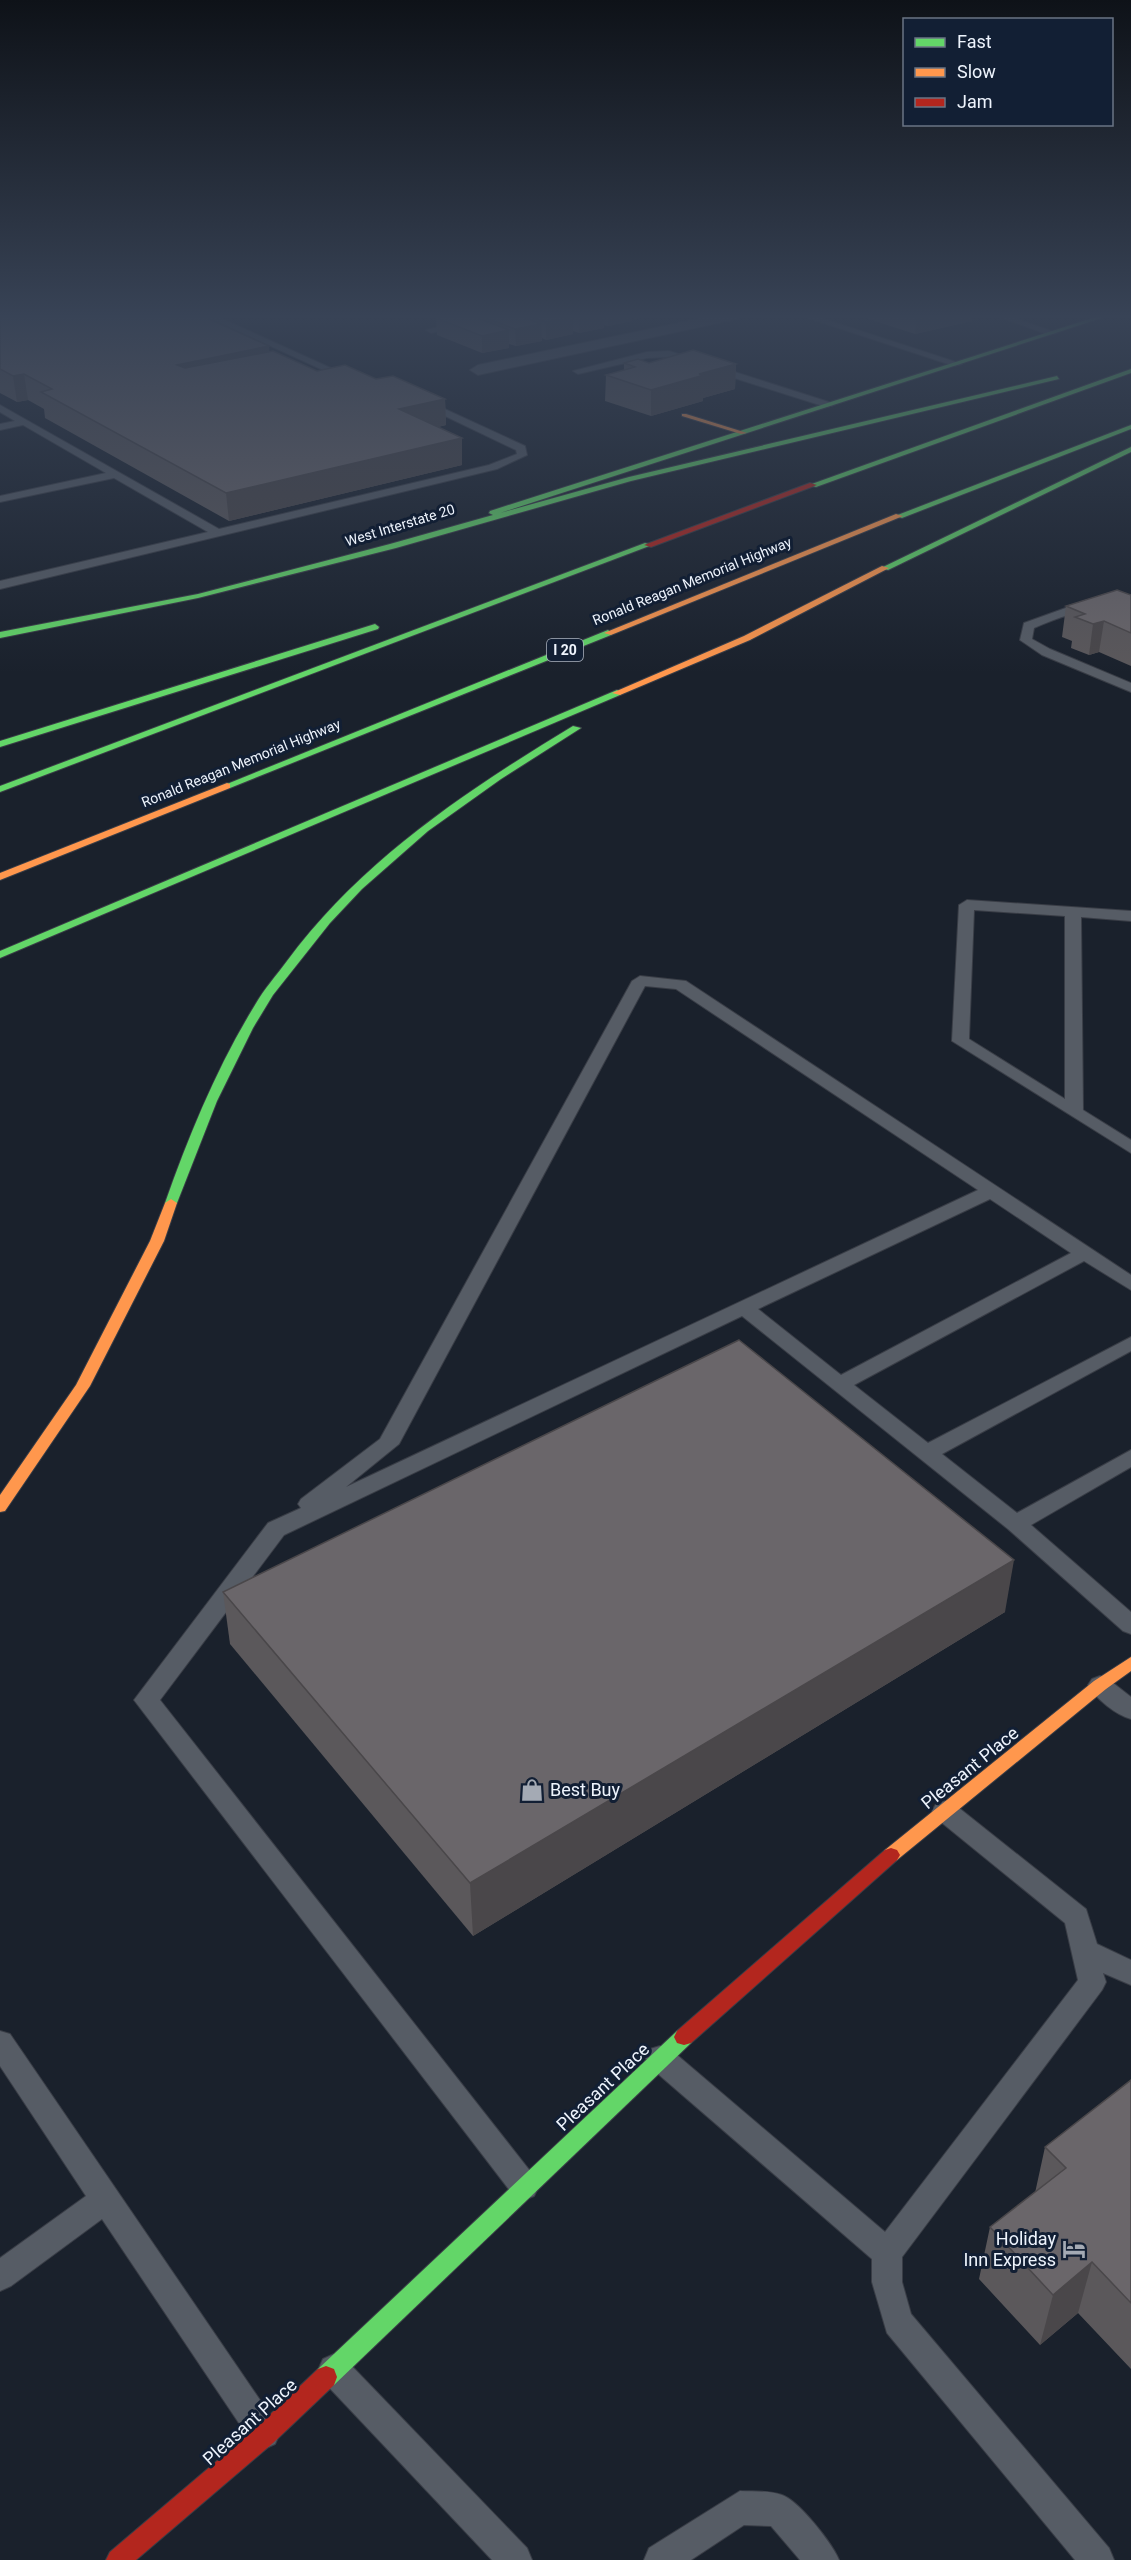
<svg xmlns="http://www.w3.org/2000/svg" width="1131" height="2560" viewBox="0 0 1131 2560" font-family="Roboto,sans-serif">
<rect width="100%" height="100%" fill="#1a212c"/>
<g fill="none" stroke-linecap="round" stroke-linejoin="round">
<g stroke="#393d46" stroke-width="2">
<g id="lane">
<path d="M203,315H214L355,379L347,381Z"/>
<path d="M492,315H508L431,333L426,330Z"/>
<path d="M799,315H812L962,364L954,366Z"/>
<path d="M994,315H1006L1057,333L1049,335Z"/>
<path d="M669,351L832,403L834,405L826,407L668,357L647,358L578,374L573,371L647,352Z"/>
<path d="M423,399L525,446L527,455L497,469L0,589V581L208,532L114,478L0,502V496L106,473L23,425L0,430V424L15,421L0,412V405L219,529L489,465L517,454L516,450L420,404L418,402Z"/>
<path d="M1105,600L1131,605V613C1095,604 1067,614 1034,628L1032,639L1050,649L1131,683V692L1042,655L1020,640L1024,623L1074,605Z"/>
<path d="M967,900L1131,911V921L1081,917L1083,1110L1131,1140V1153L952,1041L959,905ZM974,910L1065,916V1099L969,1039Z"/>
<path d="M640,976L686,981L1131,1275V1290L1084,1261L854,1385L928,1443L1131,1337V1351L942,1454L1017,1513L1131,1450V1467L1031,1525L1131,1612V1634L1123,1631L1008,1529L742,1316L284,1535L160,1700L534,2176L539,2186L534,2196L524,2200L514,2196L134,1700L268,1523L301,1508L298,1504L301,1499L380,1439L632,981ZM645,986L676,989L978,1190L346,1487L399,1444ZM990,1199L1071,1253L841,1375L758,1309Z"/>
<path d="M1100,1676L1108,1679L1131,1697V1719C1116,1715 1096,1699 1088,1685L1092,1679Z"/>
<path d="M945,1801L954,1804L1086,1909L1097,1944L1131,1960V1985L1103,1973L1106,1982L1102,1990L902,2257V2282L911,2314L1109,2548L1114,2560H1075L887,2333L872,2282V2259L650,2067L646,2058L650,2049L660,2046L670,2049L885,2232L1078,1980L1065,1923L936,1818L932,1811L936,1804Z"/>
<path d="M0,2031L10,2034L275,2422L280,2433L275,2444L264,2449L253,2444L102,2219L11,2286L0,2291V2258L86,2196L0,2066Z"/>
<path d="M334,2354L345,2359L527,2548L532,2560H492L323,2381L318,2370L323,2359Z"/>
<path d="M740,2491C753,2492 769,2490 782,2495C799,2501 832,2543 839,2560H800L771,2526L744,2525L691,2560H644L649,2548Z"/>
</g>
</g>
<g stroke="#393d46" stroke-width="2">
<path id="street" d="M716,315H744L737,319L478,375L470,370L478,365Z"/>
</g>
<g stroke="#393d46" stroke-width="2">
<g id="fast">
<path d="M1102,315H1111L500,513L629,477L1057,376L1059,379L631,481L396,548L198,598L0,638V632L198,594L390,544L493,515L489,513L490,511Z"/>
<path d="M1131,369V373L816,487L809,485Z"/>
<path d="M1131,425V429L902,518L895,516Z"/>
<path d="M1131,447V452L888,570L881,568Z"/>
<path d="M645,543L652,545L0,792V786Z"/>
<path d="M375,624L379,627L378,629L0,747V741Z"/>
<path d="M608,630L612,633L611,635L230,788L222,786Z"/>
<path d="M617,690L622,693L620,695L0,958V951Z"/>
<path d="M573,726L581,728L501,779L428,831L362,889L330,923L273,995L253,1028L217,1101L177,1203L171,1207L166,1206L165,1203C189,1135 217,1067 255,1005C264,989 276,976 287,961C362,860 466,791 573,726Z"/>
<path d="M684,2029L691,2031L694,2037L691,2043L334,2385L326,2388L318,2385L315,2377L318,2369L677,2031Z"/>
</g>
</g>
<g stroke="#393d46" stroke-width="2">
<g id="slow">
<path d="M682,414H686L747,433L741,434L682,416Z"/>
<path d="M896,514L903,516L611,635L604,633Z"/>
<path d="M882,566L889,568L750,640L620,695L612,693L744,636Z"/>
<path d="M227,783L230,784V788L0,880V873Z"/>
<path d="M171,1199L177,1203L164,1241L90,1386L5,1511L0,1512V1495L76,1385L150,1241L165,1203Z"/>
<path d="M1131,1657V1671L1106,1689L897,1860L891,1862L885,1860L882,1855L885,1850L1094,1681Z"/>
</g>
</g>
<g stroke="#393d46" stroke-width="2">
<g id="jam">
<path d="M810,483L817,485L651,547L644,545Z"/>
<path d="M891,1848L897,1850L900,1855L897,1860L691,2043L684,2045L677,2043L674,2037L677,2031L885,1850Z"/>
<path d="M326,2366L334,2369L337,2377L334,2385L273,2443L136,2560H106L110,2552L257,2427L318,2369Z"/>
</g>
</g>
<use href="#lane" fill="#565c65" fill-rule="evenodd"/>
<use href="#street" fill="#565c65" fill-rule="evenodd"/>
<use href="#fast" fill="#63d668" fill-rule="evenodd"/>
<use href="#slow" fill="#ff974d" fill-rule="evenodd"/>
<use href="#jam" fill="#b3261e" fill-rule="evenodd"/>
</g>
<g fill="#5b585b">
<path d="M0,315L269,346V351L317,371L376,379L445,399L446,425L438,427L462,465L229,521L45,418L44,409L28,400L17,402L0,393Z"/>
<path d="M451,315H654L635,319L632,318V321L608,326L604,325V328L579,333L573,331V334L546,340L542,338V341L516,346L509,344V348L482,353L437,335L436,318Z"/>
<path d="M856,315H972V321L915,334Z"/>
<path d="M624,363H649L736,364L735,389L703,398V401L651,416L605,401L606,375L624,370Z"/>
<path d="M1131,595V666L1099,652L1089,655L1071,648L1072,641L1062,637L1066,606Z"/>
<path d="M223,1592L1005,1612L473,1936L230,1644Z"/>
<path d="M1131,2080V2369L1078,2313L1040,2345L979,2279L990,2227L1035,2193L1045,2147Z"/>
</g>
<g fill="#4a474a">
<path d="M585,315H604V328L579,333V316Z"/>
<path d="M608,315H632V321L608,326Z"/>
<path d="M635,315H654L635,319Z"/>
<path d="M917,315H972V321L915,334Z"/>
<path d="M573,317V334L546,340V322Z"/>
<path d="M541,324L542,341L516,346L515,329Z"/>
<path d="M509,330V348L482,353V336Z"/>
<path d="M269,346L271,371L180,390L177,365Z"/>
<path d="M736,364L735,389L703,398V401L651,416V390L699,374Z"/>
<path d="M24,374L28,400L17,402L13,376Z"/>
<path d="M445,399L446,425L400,436L399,409Z"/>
<path d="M462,438V465L229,521L226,493Z"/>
<path d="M1104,621L1099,652L1089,655L1093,624Z"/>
<path d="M1014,1560L1005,1612L473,1936L470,1883Z"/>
<path d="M1092,2262L1078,2313L1040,2345L1053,2295Z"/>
</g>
<g fill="#6a666a" stroke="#4a474a" stroke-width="1.5">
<path d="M0,315H200L269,346L177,365L185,368L273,351L317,371L345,365L376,379L393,376L445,399L399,409L462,438L226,493L41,392L52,389L24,374L13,376L0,369Z"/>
<path d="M451,315H469L509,330L482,336L436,318Z"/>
<path d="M478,315H518L541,324L515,329Z"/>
<path d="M526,315H567L573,317L546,322Z"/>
<path d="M693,350L736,364L699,374L704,375L651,390L606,375L635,367L624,363L638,359L649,363Z"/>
<path d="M1117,590L1131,595V633L1104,621L1093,624L1075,617L1085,614L1066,606Z"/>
<path d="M739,1340L1014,1560L470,1883L223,1592Z"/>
<path d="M1131,2080V2303L1092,2262L1053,2295L990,2227L1066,2168L1045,2147Z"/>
</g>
<linearGradient id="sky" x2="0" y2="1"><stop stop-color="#0e1218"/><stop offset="0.47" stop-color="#384356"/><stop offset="1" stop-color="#384356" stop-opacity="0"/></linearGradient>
<rect width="1131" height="673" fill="url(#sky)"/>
<defs>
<g id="shop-bare" transform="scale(1.8)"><path d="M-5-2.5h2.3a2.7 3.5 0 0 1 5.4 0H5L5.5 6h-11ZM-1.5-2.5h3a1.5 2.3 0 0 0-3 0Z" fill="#a4aab4" stroke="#121f34" stroke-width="2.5" paint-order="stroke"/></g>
<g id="hotel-bare" transform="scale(1.8)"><path d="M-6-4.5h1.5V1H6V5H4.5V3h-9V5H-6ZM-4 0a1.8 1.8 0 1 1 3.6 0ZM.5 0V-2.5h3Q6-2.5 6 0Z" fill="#a4aab4" stroke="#121f34" stroke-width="2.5" paint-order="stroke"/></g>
</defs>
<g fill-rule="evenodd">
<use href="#shop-bare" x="532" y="1790"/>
<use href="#hotel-bare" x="1074" y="2249"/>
</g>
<g text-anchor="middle" stroke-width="6" stroke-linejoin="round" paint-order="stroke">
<g font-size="14" fill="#eef4fd" stroke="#121f34">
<text transform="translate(400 525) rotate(-17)" y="5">West Interstate 20</text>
<text transform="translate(692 581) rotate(-22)" y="5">Ronald Reagan Memorial Highway</text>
<text transform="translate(241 763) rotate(-22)" y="5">Ronald Reagan Memorial Highway</text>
</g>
<rect fill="#121f34" stroke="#acb4c1" stroke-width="1.5" x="547" y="639" width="36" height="22" rx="4.5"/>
<g font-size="14" font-weight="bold" fill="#eef4fd">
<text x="565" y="655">I 20</text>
</g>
<g font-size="18" fill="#eef4fd" stroke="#121f34">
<text transform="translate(970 1768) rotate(-39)" y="6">Pleasant Place</text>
<text transform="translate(603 2087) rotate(-43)" y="6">Pleasant Place</text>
<text transform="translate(250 2422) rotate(-42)" y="6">Pleasant Place</text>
</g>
<g font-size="18" fill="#eef4fd" stroke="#121f34" text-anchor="start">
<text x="550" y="1796">Best Buy</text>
<text x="1056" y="2245" text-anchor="end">Holiday<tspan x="1056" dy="21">Inn Express</tspan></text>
</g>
</g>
<rect x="903" y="18" width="210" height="108" fill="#121f34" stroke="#6a7484" stroke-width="1.5"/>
<rect x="915" y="38" width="30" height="9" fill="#63d668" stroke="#6a7484" stroke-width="1.5"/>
<text x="957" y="48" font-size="18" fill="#eef4fd">Fast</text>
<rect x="915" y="68" width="30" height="9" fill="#ff974d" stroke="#6a7484" stroke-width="1.5"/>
<text x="957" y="78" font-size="18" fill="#eef4fd">Slow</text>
<rect x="915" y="98" width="30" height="9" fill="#b3261e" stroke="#6a7484" stroke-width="1.5"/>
<text x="957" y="108" font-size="18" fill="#eef4fd">Jam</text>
</svg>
